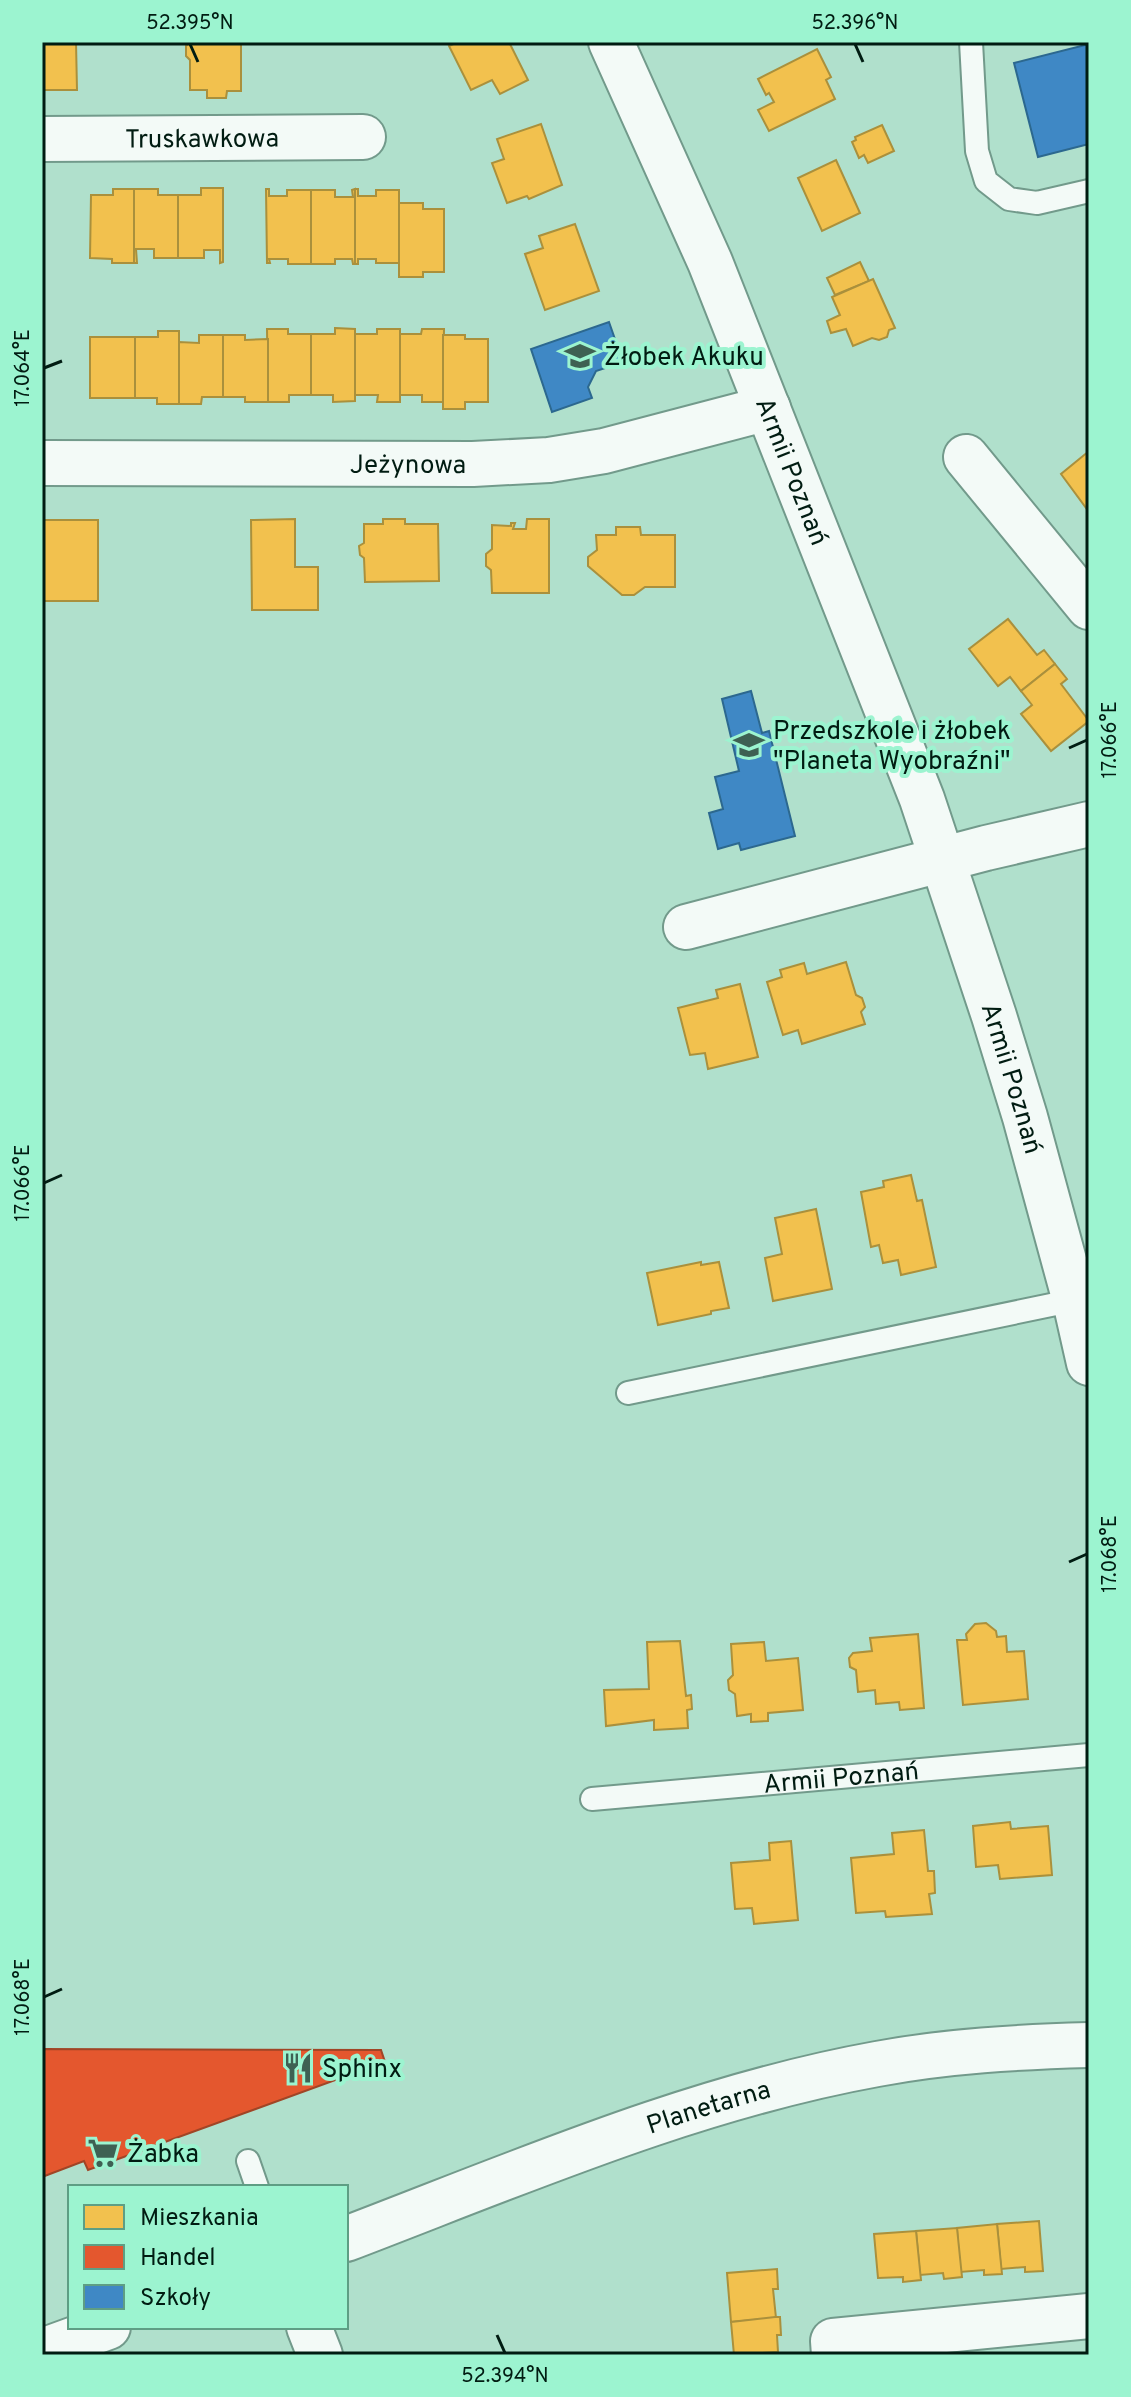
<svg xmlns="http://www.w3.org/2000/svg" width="1131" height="2397" viewBox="0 0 1131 2397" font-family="Overpass,sans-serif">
<rect width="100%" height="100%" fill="#b0e0cc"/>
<g fill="#f2c14e" stroke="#aa903c" stroke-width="2">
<path d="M42,42H76L77,90H42Z"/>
<path d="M190,42H241V91H227L226,98H207V90H190V60L186,56V46Z"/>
<path d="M458,42H509L528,80L500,94L492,80L471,90L449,46Z"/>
<path d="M817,49L831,77L826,80L835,99L769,131L758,110L774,102L769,93L766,95L758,79Z"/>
<path d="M541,124L562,185L529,199L527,196L507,203L492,163L504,159L497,139Z"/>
<path d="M882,125L894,151L868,163L864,155L859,158L852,142L856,140L855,137Z"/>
<path d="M836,160L860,213L822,231L798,178Z"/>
<path d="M201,188H223V262L220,263V250H204V258H178V195H201Z"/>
<path d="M113,189H134V263H112V259L90,258L91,195H113Z"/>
<path d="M134,189H158V195H178V258H154V249H136L137,263H134Z"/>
<path d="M266,189H269V196H287V190H311V264H288V259H269L270,263H267Z"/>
<path d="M355,189H358V196H376V190H399V263H376V259H358V264H355Z"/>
<path d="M355,189V264H353L352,259H335V264H311V190H335V197H353L352,190Z"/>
<path d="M399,203H423V209H444V272H423V277H399Z"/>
<path d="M575,224L599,291L545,310L525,254L543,248L539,236Z"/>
<path d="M860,262L869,281L835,295L827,278Z"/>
<path d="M873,279L895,328L889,330L887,337L879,340L872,338L853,346L846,329L831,333L827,321L840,315L832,297Z"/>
<path d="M335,328L355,329V401L333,402V395H311V334H335Z"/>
<path d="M267,329H288V334H311V395H289V402H268Z"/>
<path d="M377,329H400V402H377L378,395H355V334H377Z"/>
<path d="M422,329H444L443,402H422V395H400V334H421Z"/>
<path d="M158,331H179V404H157V398H135V337H158Z"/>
<path d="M199,335H223V397H202L201,404H179V342L199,343Z"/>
<path d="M223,335H245V340L268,339V402H245V397H223Z"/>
<path d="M443,335H465V339H488V402H465V409H443Z"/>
<rect x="90" y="337" width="45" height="61"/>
<path d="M1089,451V512L1061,474Z"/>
<path d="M295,519V567H318V610H252L251,520Z"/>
<path d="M383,519H405V524H438L439,581L365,582L364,558L360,555L359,546L364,543V524H383Z"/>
<path d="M527,519H549V593H492L491,570L486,566V554L492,549V525L511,526V523H515L513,529H526Z"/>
<rect x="42" y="520" width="56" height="81"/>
<path d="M616,527H640L641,535H675V587H645L634,595H622L588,566V557L597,550L596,535H616Z"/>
<path d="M1008,619L1037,655L1044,650L1055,664L1021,691L1010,677L998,686L969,649Z"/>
<path d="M1055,664L1067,679L1061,684L1089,721L1051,751L1021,714L1032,705L1021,691Z"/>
<path d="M846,962L856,995L862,998L865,1007L861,1012L865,1024L802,1044L798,1030L783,1035L767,982L782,977L780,970L804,963L807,974Z"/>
<path d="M740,984L758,1057L708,1069L705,1053L690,1055L678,1008L718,998L716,990Z"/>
<path d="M911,1175L917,1201L922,1200L936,1267L901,1275L898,1260L883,1263L879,1245L871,1247L861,1192L884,1187L883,1181Z"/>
<path d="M816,1209L832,1289L773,1301L765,1258L782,1254L775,1218Z"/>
<path d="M701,1262V1265L719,1262L729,1308L711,1311V1314L658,1325L647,1273Z"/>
<path d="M986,1623L996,1631L997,1637L1006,1636L1007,1652L1024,1651L1028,1699L963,1705L957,1640H967L966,1634L975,1624Z"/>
<path d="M918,1634L924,1708L900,1710L899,1702L876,1704L875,1690L858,1692L856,1670L850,1667L849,1658L853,1653L872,1651L870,1638Z"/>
<path d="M680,1641L686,1696L691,1695L692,1709L687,1710L688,1728L654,1730V1720L606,1726L604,1690L649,1689L647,1642Z"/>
<path d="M764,1642L766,1661L798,1658L803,1710L768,1713V1721L751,1722V1714L737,1716L735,1694L729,1690L728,1680L733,1675L731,1644Z"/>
<path d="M1010,1822L1011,1829L1048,1826L1052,1875L1000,1879L998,1865L976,1867L973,1826Z"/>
<path d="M924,1830L928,1871H934L935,1893L929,1894L932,1914L886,1917L885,1911L856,1913L851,1858L894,1854L892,1833Z"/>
<path d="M791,1841L798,1920L754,1924L752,1908L735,1909L731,1863L770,1860L769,1843Z"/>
<path d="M1039,2221L1043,2271L1025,2272V2267L1001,2269L997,2224Z"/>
<path d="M997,2224L1002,2274L984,2275V2270L960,2272L957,2228Z"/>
<path d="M957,2228L962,2277L944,2279L943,2273L920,2275L916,2231Z"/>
<path d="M916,2231L921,2280L903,2282V2277L878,2278L874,2234Z"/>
<path d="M777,2269L778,2289H773L776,2318L731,2322L727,2273Z"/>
<path d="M775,2317H780L781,2335H777L778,2352L734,2355L731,2322Z"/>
</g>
<path fill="#e4572e" stroke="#a04526" stroke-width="2" d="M42,2049L381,2050L385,2062L88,2170L84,2161L42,2177Z"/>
<g fill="#3f88c5" stroke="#2c688f" stroke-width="2">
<path d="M1089,44V144L1038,157L1014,63Z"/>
<path d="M609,322L623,362L596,371L588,387L592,398L552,412L531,349Z"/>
<path d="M751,691L762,733L769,731L795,836L741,850L739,843L718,849L709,813L723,809L715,777L739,771L722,699Z"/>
</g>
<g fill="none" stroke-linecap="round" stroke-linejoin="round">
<g stroke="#729a8b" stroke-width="26">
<g id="service">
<path d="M971,42L977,151L986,181L1009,199L1037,203L1089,191"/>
<path d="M628,1393L1080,1299"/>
<path id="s1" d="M592,1799L1089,1755"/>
<path d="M248,2161L257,2187"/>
</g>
</g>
<g stroke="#729a8b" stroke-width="48">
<g id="minor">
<path id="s2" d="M611,42L710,262L922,799L994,1016L1025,1117L1075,1301L1089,1363"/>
<path id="s3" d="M42,139L363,137"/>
<path d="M966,457L1089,607"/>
<path id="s4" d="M42,463L473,464L549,460L604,451L768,408"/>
<path d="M686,927L986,848L1089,824"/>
<path d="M309,2327L320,2355"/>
<path d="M834,2355L833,2341L1089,2316"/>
</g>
</g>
<g stroke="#729a8b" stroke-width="48">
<g id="tertiary">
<path id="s5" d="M346,2239C519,2173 694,2097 877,2064C947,2051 1018,2047 1089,2045"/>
<path d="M42,2351L108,2327"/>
</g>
</g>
<use href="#service" stroke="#f3faf7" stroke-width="22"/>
<use href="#minor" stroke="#f3faf7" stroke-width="44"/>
<use href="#tertiary" stroke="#f3faf7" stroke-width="44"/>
</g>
<path fill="none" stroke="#011c12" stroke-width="3" d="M190,44L198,62M855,44L863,62M44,368L62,361M1069,748L1087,740M44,1183L62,1175M1069,1562L1087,1554M44,1997L62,1989M497,2335L505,2353"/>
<defs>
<g id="school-bare" transform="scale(2.4)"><path d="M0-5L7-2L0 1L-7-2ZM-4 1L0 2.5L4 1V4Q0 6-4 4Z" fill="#3e6153" stroke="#9cf4d0" stroke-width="2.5" paint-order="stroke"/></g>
<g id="restaurant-bare" transform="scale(2.4)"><path d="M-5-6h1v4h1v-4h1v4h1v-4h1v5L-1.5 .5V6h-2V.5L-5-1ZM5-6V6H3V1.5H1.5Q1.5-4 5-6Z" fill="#3e6153" stroke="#9cf4d0" stroke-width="2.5" paint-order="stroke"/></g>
<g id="supermarket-bare" transform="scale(2.4)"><path d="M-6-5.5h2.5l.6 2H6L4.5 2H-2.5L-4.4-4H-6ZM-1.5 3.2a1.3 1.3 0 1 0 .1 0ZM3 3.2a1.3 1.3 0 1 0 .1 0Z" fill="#3e6153" stroke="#9cf4d0" stroke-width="2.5" paint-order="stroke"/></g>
</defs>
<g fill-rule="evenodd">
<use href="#school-bare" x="580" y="356"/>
<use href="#school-bare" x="749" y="745"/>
<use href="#restaurant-bare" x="298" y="2068"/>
<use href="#supermarket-bare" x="103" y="2153"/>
</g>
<g text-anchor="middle" stroke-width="8" stroke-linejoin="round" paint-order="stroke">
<g font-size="26" fill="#011c12" stroke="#9cf4d0">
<text dy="9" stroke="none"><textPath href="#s3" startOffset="160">Truskawkowa</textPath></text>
<text dy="9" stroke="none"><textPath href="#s4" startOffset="366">Jeżynowa</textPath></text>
<text dy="9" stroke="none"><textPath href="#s2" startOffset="466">Armii Poznań</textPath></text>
<text dy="9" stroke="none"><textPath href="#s2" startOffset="1112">Armii Poznań</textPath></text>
<text dy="9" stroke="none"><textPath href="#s1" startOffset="250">Armii Poznań</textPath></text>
<text dy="9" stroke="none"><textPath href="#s5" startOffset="386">Planetarna</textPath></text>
</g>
<g font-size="26" fill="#011c12" stroke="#9cf4d0" text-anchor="start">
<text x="604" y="365">Żłobek Akuku</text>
<text x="773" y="739">Przedszkole i żłobek<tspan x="773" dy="30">"Planeta Wyobraźni"</tspan></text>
<text x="322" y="2077">Sphinx</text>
<text x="127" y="2162">Żabka</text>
</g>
</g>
<rect width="1131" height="2397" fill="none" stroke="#9cf4d0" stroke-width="88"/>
<rect x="68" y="2185" width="280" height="144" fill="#9cf4d0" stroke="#5e9e84" stroke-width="2"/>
<rect x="84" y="2205" width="40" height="24" fill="#f2c14e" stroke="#5e9e84" stroke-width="2"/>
<text x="140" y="2225" font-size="24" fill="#011c12">Mieszkania</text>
<rect x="84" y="2245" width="40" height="24" fill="#e4572e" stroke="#5e9e84" stroke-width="2"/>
<text x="140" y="2265" font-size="24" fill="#011c12">Handel</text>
<rect x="84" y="2285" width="40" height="24" fill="#3f88c5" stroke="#5e9e84" stroke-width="2"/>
<text x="140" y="2305" font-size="24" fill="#011c12">Szkoły</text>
<rect x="44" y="44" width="1043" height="2309" fill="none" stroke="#011c12" stroke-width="3"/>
<g font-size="20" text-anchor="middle" fill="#011c12">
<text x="190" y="29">52.395°N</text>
<text x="855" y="29">52.396°N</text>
<text transform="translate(22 368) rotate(-90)" y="7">17.064°E</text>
<text transform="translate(1109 740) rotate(-90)" y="7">17.066°E</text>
<text transform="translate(22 1183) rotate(-90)" y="7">17.066°E</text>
<text transform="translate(1109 1554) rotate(-90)" y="7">17.068°E</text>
<text transform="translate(22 1997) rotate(-90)" y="7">17.068°E</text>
<text x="505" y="2382">52.394°N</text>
</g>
</svg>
